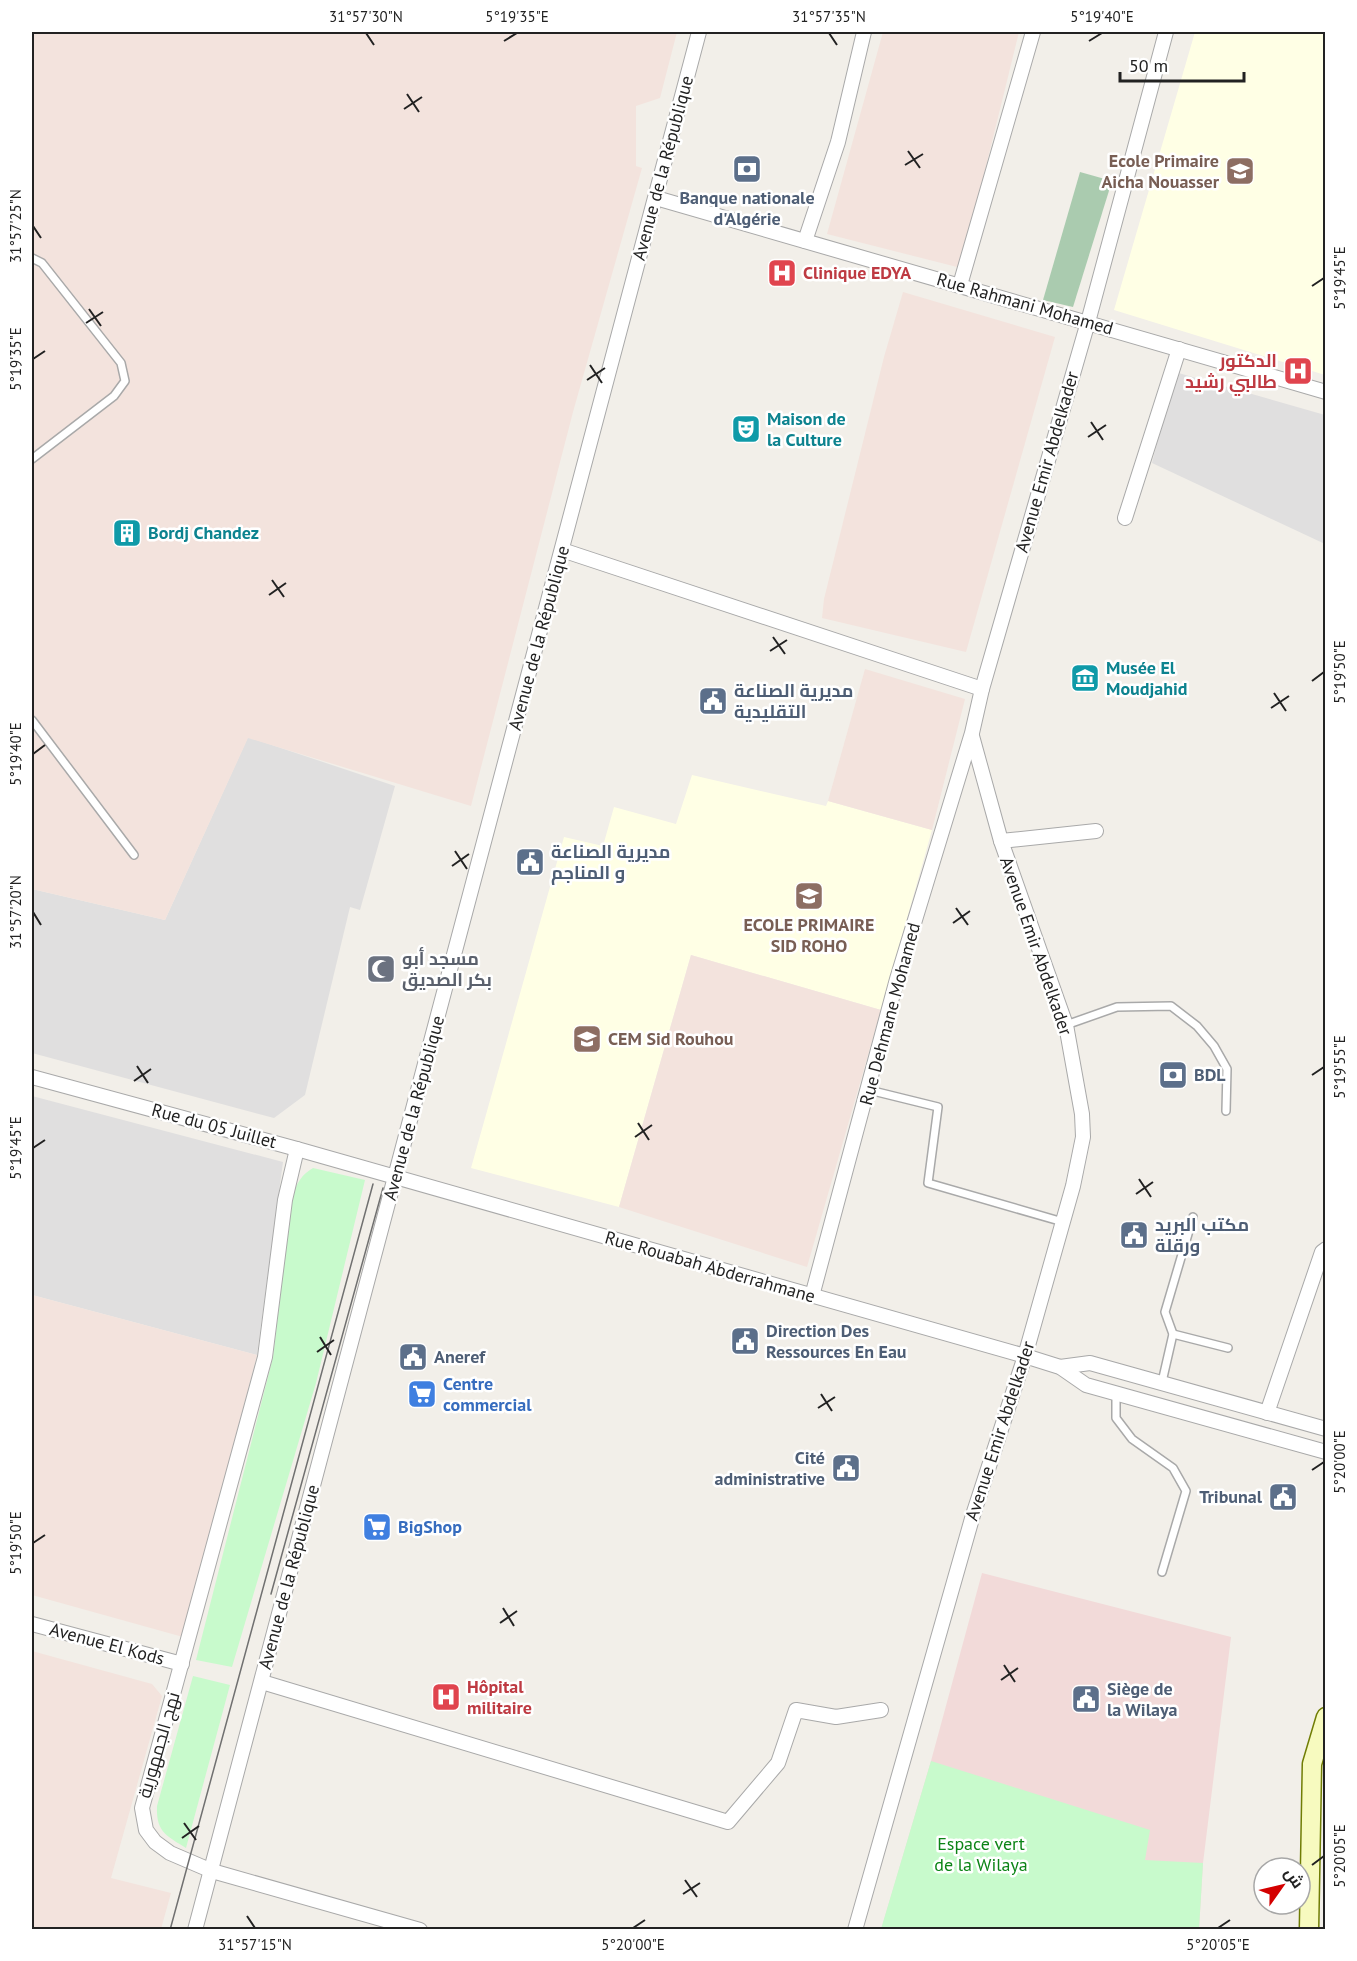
<svg xmlns="http://www.w3.org/2000/svg" width="1357" height="1961" viewBox="0 0 1357 1961" font-family="'PT Sans',Cairo,sans-serif">
<rect width="100%" height="100%" fill="#f2efe9"/>
<g fill="#e0dfdf">
<path d="M1175,372L1325,415V544L1152,463Z"/>
<path d="M248,737L395,786L360,910L350,907L305,1095L274,1118L32,1053V889L165,920Z"/>
<path d="M32,1096L283,1162L257,1355L32,1295Z"/>
</g>
<path fill="#f2dad9" d="M982,1573L1231,1637L1203,1863L1199,1929L881,1930L931,1761Z"/>
<g fill="#ffffe5">
<path d="M1195,32H1325V375L1114,310Z"/>
<path d="M692,775L826,806L828,801L932,830L881,1010L691,955L619,1207L471,1168L564,837L603,846L614,807L676,824Z"/>
</g>
<g fill="#f3e3dd">
<path d="M32,32H677L660,98L636,106V166L642,168L573,412L471,806L248,738L165,920L32,889Z"/>
<path d="M883,32H1019L961,268L827,234Z"/>
<path d="M903,292L1055,337L966,652L822,618L824,599L884,357Z"/>
<path d="M865,669L965,699L932,830L828,801Z"/>
<path d="M691,955L881,1010L807,1267L619,1207Z"/>
<path d="M32,1295L257,1355L183,1637L32,1595Z"/>
<path d="M32,1651L152,1684L162,1696L111,1878L171,1893L161,1929H32Z"/>
</g>
<path fill="#aacbaf" d="M1080,172L1112,181L1073,307L1043,300Z"/>
<g fill="#c8facc">
<path d="M313,1168L365,1180L316,1383L232,1667L196,1660L273,1357L292,1197C297,1183 301,1175 313,1168Z"/>
<path d="M193,1676L230,1685L186,1848C166,1835 156,1832 157,1806Z"/>
<path d="M931,1761L1150,1830L1145,1860L1203,1863L1199,1929H881Z"/>
</g>
<g fill="none" stroke-linecap="round" stroke-linejoin="round">
<g stroke="#a9a9a9" stroke-width="10">
<g id="lane">
<path d="M32,258L42,263L121,363L125,381L114,396L32,459"/>
<path d="M32,720L134,855"/>
<path d="M1066,1025L1117,1007L1171,1006L1197,1026L1214,1046L1227,1069L1226,1111"/>
<path d="M869,1090L938,1107L928,1183L1063,1222"/>
<path d="M1173,1334L1228,1348"/>
<path d="M1162,1382L1173,1334L1165,1312L1193,1217"/>
<path d="M1116,1394V1418L1132,1439L1173,1468L1186,1491L1162,1572"/>
</g>
</g>
<g stroke="#a9a9a9" stroke-width="16">
<g id="street">
<path d="M656,198L1326,392"/>
<path d="M805,241L838,142L864,32"/>
<path d="M960,285L1033,32"/>
<path d="M1125,518L1179,349"/>
<path d="M562,550L982,689"/>
<path d="M1001,841L1096,831"/>
<path d="M32,1077L297,1149L1025,1356L1060,1367L1086,1385L1326,1452"/>
<path d="M297,1149L285,1200L265,1357L142,1808L146,1830L155,1842L170,1853L212,1871L420,1930"/>
<path d="M812,1296L897,979L972,733L982,689L1088,322L1166,32"/>
<path d="M1060,1367L1090,1363L1326,1429"/>
<path d="M1267,1413L1322,1252L1326,1249"/>
<path d="M32,1624L182,1664"/>
<path d="M262,1682L728,1822L778,1763L796,1710L836,1717L881,1710"/>
<path d="M195,1930L699,32"/>
<path d="M855,1930L973,1515L1025,1356L1073,1186L1083,1137L1082,1114L1066,1025L1001,841L972,736"/>
</g>
</g>
<g stroke="#707d05" stroke-width="21">
<path id="secondary" d="M1309,1930L1312,1764L1326,1717"/>
</g>
<use href="#lane" stroke="#fff" stroke-width="7"/>
<use href="#street" stroke="#fff" stroke-width="14"/>
<use href="#secondary" stroke="#f7fabf" stroke-width="18"/>
<g stroke="#707070" stroke-width="1.5">
<path d="M271,1594L383,1188"/>
<path d="M170,1930L373,1184"/>
</g>
</g>
<path fill="none" stroke="#222" stroke-width="2" d="M366,33L374,45M829,33L837,45M504,41L517,33M1089,41L1102,33M407,94L419,112M404,109L422,97M908,151L920,168M905,165L923,154M33,226L41,238M1312,286L1324,278M89,309L101,326M86,323L103,312M33,359L45,351M590,365L602,383M587,380L605,368M1091,422L1103,440M1088,437L1106,425M272,580L284,597M269,595L286,583M773,637L785,654M770,651L787,640M1312,681L1324,672M1274,693L1286,711M1271,708L1289,696M33,754L45,745M455,851L467,869M452,866L469,854M956,908L968,925M33,912L41,925M953,923L970,911M137,1066L148,1083M1312,1075L1324,1067M134,1081L151,1069M638,1123L649,1140M635,1137L652,1125M33,1148L45,1140M1139,1179L1151,1197M1136,1194L1153,1182M320,1337L331,1355M317,1352L334,1340M821,1394L832,1411M818,1408L835,1397M1312,1470L1324,1462M33,1543L45,1535M503,1608L514,1626M500,1623L517,1611M1004,1665L1015,1682M1001,1680L1018,1668M184,1823L196,1840M182,1838L199,1826M1312,1865L1324,1856M685,1880L697,1897M683,1894L700,1883M247,1916L255,1928M633,1928L645,1920M1218,1928L1230,1920"/>
<defs>
<g id="bank-square" transform="scale(1.5)"><rect x="-9" y="-9" width="18" height="18" rx="4" fill="#5c6f8a" stroke="#fff"/><path d="M-6-4H6V4H-6ZM0-2.3a2.3 2.3 0 1 0 0 4.6a2.3 2.3 0 1 0 0-4.6Z" fill="#fff"/></g>
<g id="school-square" transform="scale(1.5)"><rect x="-9" y="-9" width="18" height="18" rx="4" fill="#8d6e63" stroke="#fff"/><path d="M0-5L7-2L0 1L-7-2ZM-4 1L0 2.5L4 1V4Q0 6-4 4Z" fill="#fff"/></g>
<g id="hospital-square" transform="scale(1.5)"><rect x="-9" y="-9" width="18" height="18" rx="4" fill="#e0444e" stroke="#fff"/><path d="M-5-5h3v3.5h4V-5h3V5h-3V1.5h-4V5h-3Z" fill="#fff"/></g>
<g id="theatre-square" transform="scale(1.5)"><rect x="-9" y="-9" width="18" height="18" rx="4" fill="#0f9aa8" stroke="#fff"/><path d="M-5-5.5Q0-4 5-5.5V0Q5 5 0 6Q-5 5-5 0ZM-3.3-2.5H-1v1.5H-3.3ZM1-2.5H3.3v1.5H1ZM-2.8 1Q0 5.5 2.8 1Z" fill="#fff"/></g>
<g id="building-square" transform="scale(1.5)"><rect x="-9" y="-9" width="18" height="18" rx="4" fill="#0f9aa8" stroke="#fff"/><path d="M-4-6H4V6H1V3H-1V6H-4ZM-2.5-4.3h1.7v1.8h-1.7ZM.8-4.3h1.7v1.8H.8ZM-2.5-1h1.7V.8h-1.7ZM.8-1h1.7V.8H.8Z" fill="#fff"/></g>
<g id="museum-square" transform="scale(1.5)"><rect x="-9" y="-9" width="18" height="18" rx="4" fill="#0f9aa8" stroke="#fff"/><path d="M0-6L6-3V-2H-6V-3ZM-5-1h2V3h-2ZM-1-1h2V3h-2ZM3-1h2V3H3ZM-6 4H6V6H-6Z" fill="#fff"/></g>
<g id="civic-square" transform="scale(1.5)"><rect x="-9" y="-9" width="18" height="18" rx="4" fill="#5c6f8a" stroke="#fff"/><path d="M-.6-6.5H3V-4.5H.6V-3L4-1V1h2V6H-6V1h2V-1L-.6-3ZM-1.2 2.5V6h2.4V2.5Z" fill="#fff"/></g>
<g id="mosque-square" transform="scale(1.5)"><rect x="-9" y="-9" width="18" height="18" rx="4" fill="#6b7280" stroke="#fff"/><path d="M3.5-4.9A6 6 0 1 0 3.5 4.9A5 5 0 1 1 3.5-4.9Z" fill="#fff"/></g>
<g id="university-square" transform="scale(1.5)"><rect x="-9" y="-9" width="18" height="18" rx="4" fill="#8d6e63" stroke="#fff"/><path d="M0-5L7-2L0 1L-7-2ZM-4 1L0 2.5L4 1V4Q0 6-4 4Z" fill="#fff"/></g>
<g id="supermarket-square" transform="scale(1.5)"><rect x="-9" y="-9" width="18" height="18" rx="4" fill="#3f7fe0" stroke="#fff"/><path d="M-6-5.5h2.5l.6 2H6L4.5 2H-2.5L-4.4-4H-6ZM-1.5 3.2a1.3 1.3 0 1 0 .1 0ZM3 3.2a1.3 1.3 0 1 0 .1 0Z" fill="#fff"/></g>
</defs>
<g fill-rule="evenodd">
<use href="#bank-square" x="747" y="169"/>
<use href="#school-square" x="1240" y="171"/>
<use href="#hospital-square" x="782" y="273"/>
<use href="#hospital-square" x="1298" y="371"/>
<use href="#theatre-square" x="746" y="429"/>
<use href="#building-square" x="127" y="533"/>
<use href="#museum-square" x="1085" y="678"/>
<use href="#civic-square" x="713" y="701"/>
<use href="#civic-square" x="530" y="862"/>
<use href="#school-square" x="809" y="896"/>
<use href="#mosque-square" x="381" y="969"/>
<use href="#university-square" x="587" y="1039"/>
<use href="#bank-square" x="1173" y="1075"/>
<use href="#civic-square" x="1134" y="1235"/>
<use href="#civic-square" x="745" y="1341"/>
<use href="#civic-square" x="413" y="1357"/>
<use href="#supermarket-square" x="422" y="1394"/>
<use href="#civic-square" x="846" y="1468"/>
<use href="#civic-square" x="1283" y="1497"/>
<use href="#supermarket-square" x="377" y="1527"/>
<use href="#hospital-square" x="446" y="1697"/>
<use href="#civic-square" x="1086" y="1699"/>
</g>
<g text-anchor="middle" stroke-width="5" stroke-linejoin="round" paint-order="stroke">
<g font-size="18" font-weight="bold" fill="#785e54" stroke="#fff" text-anchor="end">
<text x="1219" y="167">Ecole Primaire<tspan x="1219" dy="21">Aicha Nouasser</tspan></text>
<text x="809" y="931" text-anchor="middle">ECOLE PRIMAIRE<tspan x="809" dy="21">SID ROHO</tspan></text>
<text x="608" y="1045" text-anchor="start">CEM Sid Rouhou</text>
</g>
<g font-size="18" fill="#222" stroke="#fff">
<text transform="translate(663 168) rotate(-75)" y="6">Avenue de la République</text>
<text transform="translate(1025 304) rotate(16)" y="6">Rue Rahmani Mohamed</text>
<text transform="translate(1047 462) rotate(-74)" y="6">Avenue Emir Abdelkader</text>
<text transform="translate(539 638) rotate(-75)" y="6">Avenue de la République</text>
<text transform="translate(1036 946) rotate(71)" y="6">Avenue Emir Abdelkader</text>
<text transform="translate(890 1014) rotate(-75)" y="6">Rue Dehmane Mohamed</text>
<text transform="translate(414 1108) rotate(-75)" y="6">Avenue de la République</text>
<text transform="translate(214 1126) rotate(15)" y="6">Rue du 05 Juillet</text>
<text transform="translate(710 1267) rotate(16)" y="6">Rue Rouabah Abderrahmane</text>
<text transform="translate(1000 1431) rotate(-72)" y="6">Avenue Emir Abdelkader</text>
<text transform="translate(289 1577) rotate(-75)" y="6">Avenue de la République</text>
<text transform="translate(107 1644) rotate(15)" y="6">Avenue El Kods</text>
<text transform="translate(159 1745) rotate(-74)" y="6">نهج الجمهورية</text>
</g>
<g font-size="18" font-weight="bold" fill="#4e5e75" stroke="#fff" text-anchor="start">
<text x="747" y="204" text-anchor="middle">Banque nationale<tspan x="747" dy="21">d'Algérie</tspan></text>
<text x="734" y="697">مديرية الصناعة<tspan x="734" dy="21">التقليدية</tspan></text>
<text x="551" y="858">مديرية الصناعة<tspan x="551" dy="21">و المناجم</tspan></text>
<text x="1194" y="1081">BDL</text>
<text x="1155" y="1231">مكتب البريد<tspan x="1155" dy="21">ورقلة</tspan></text>
<text x="766" y="1337">Direction Des<tspan x="766" dy="21">Ressources En Eau</tspan></text>
<text x="434" y="1363">Aneref</text>
<text x="825" y="1464" text-anchor="end">Cité<tspan x="825" dy="21">administrative</tspan></text>
<text x="1262" y="1503" text-anchor="end">Tribunal</text>
<text x="1107" y="1695">Siège de<tspan x="1107" dy="21">la Wilaya</tspan></text>
</g>
<g font-size="18" font-weight="bold" fill="#be3a42" stroke="#fff" text-anchor="start">
<text x="803" y="279">Clinique EDYA</text>
<text x="1277" y="367" text-anchor="end">الدكتور<tspan x="1277" dy="21">طالبي رشيد</tspan></text>
<text x="467" y="1693">Hôpital<tspan x="467" dy="21">militaire</tspan></text>
</g>
<g font-size="18" font-weight="bold" fill="#0d838f" stroke="#fff" text-anchor="start">
<text x="767" y="425">Maison de<tspan x="767" dy="21">la Culture</tspan></text>
<text x="148" y="539">Bordj Chandez</text>
<text x="1106" y="674">Musée El<tspan x="1106" dy="21">Moudjahid</tspan></text>
</g>
<g font-size="18" font-weight="bold" fill="#5b616d" stroke="#fff" text-anchor="start">
<text x="402" y="965">مسجد أبو<tspan x="402" dy="21">بكر الصديق</tspan></text>
</g>
<g font-size="18" font-weight="bold" fill="#366cbe" stroke="#fff" text-anchor="start">
<text x="443" y="1390">Centre<tspan x="443" dy="21">commercial</tspan></text>
<text x="398" y="1533">BigShop</text>
</g>
<g font-size="18" fill="#0c8416" stroke="#fff">
<text x="981" y="1850">Espace vert<tspan x="981" dy="21">de la Wilaya</tspan></text>
</g>
</g>
<rect width="1357" height="1961" fill="none" stroke="#ffffff" stroke-width="66"/>
<g transform="translate(1282 1886) rotate(56)"><circle r="28" fill="#ffffff" stroke="#a7a7a7" stroke-width="1.5"/>
<path d="M0-4.5L10 22L0 15L-10 22Z" fill="#d40000"/>
<text y="-9" font-size="16" font-weight="bold" text-anchor="middle" fill="#222222">ش</text>
</g>
<path d="M1120 72v9h124v-9" fill="none" stroke="#222222" stroke-width="3"/>
<text x="1129" y="72" font-size="18" fill="#222222" stroke="#ffffff" stroke-width="4.5" paint-order="stroke">50 m</text>
<rect x="33" y="33" width="1291" height="1895" fill="none" stroke="#222" stroke-width="2"/>
<g font-size="15" text-anchor="middle" fill="#222">
<text x="366" y="22">31°57'30"N</text>
<text x="517" y="22">5°19'35"E</text>
<text x="829" y="22">31°57'35"N</text>
<text x="1102" y="22">5°19'40"E</text>
<text transform="translate(16 226) rotate(-90)" y="5">31°57'25"N</text>
<text transform="translate(1340 278) rotate(-90)" y="5">5°19'45"E</text>
<text transform="translate(16 359) rotate(-90)" y="5">5°19'35"E</text>
<text transform="translate(1340 672) rotate(-90)" y="5">5°19'50"E</text>
<text transform="translate(16 754) rotate(-90)" y="5">5°19'40"E</text>
<text transform="translate(16 912) rotate(-90)" y="5">31°57'20"N</text>
<text transform="translate(1340 1067) rotate(-90)" y="5">5°19'55"E</text>
<text transform="translate(16 1148) rotate(-90)" y="5">5°19'45"E</text>
<text transform="translate(1340 1462) rotate(-90)" y="5">5°20'00"E</text>
<text transform="translate(16 1543) rotate(-90)" y="5">5°19'50"E</text>
<text transform="translate(1340 1856) rotate(-90)" y="5">5°20'05"E</text>
<text x="255" y="1950">31°57'15"N</text>
<text x="633" y="1950">5°20'00"E</text>
<text x="1218" y="1950">5°20'05"E</text>
</g>
</svg>
